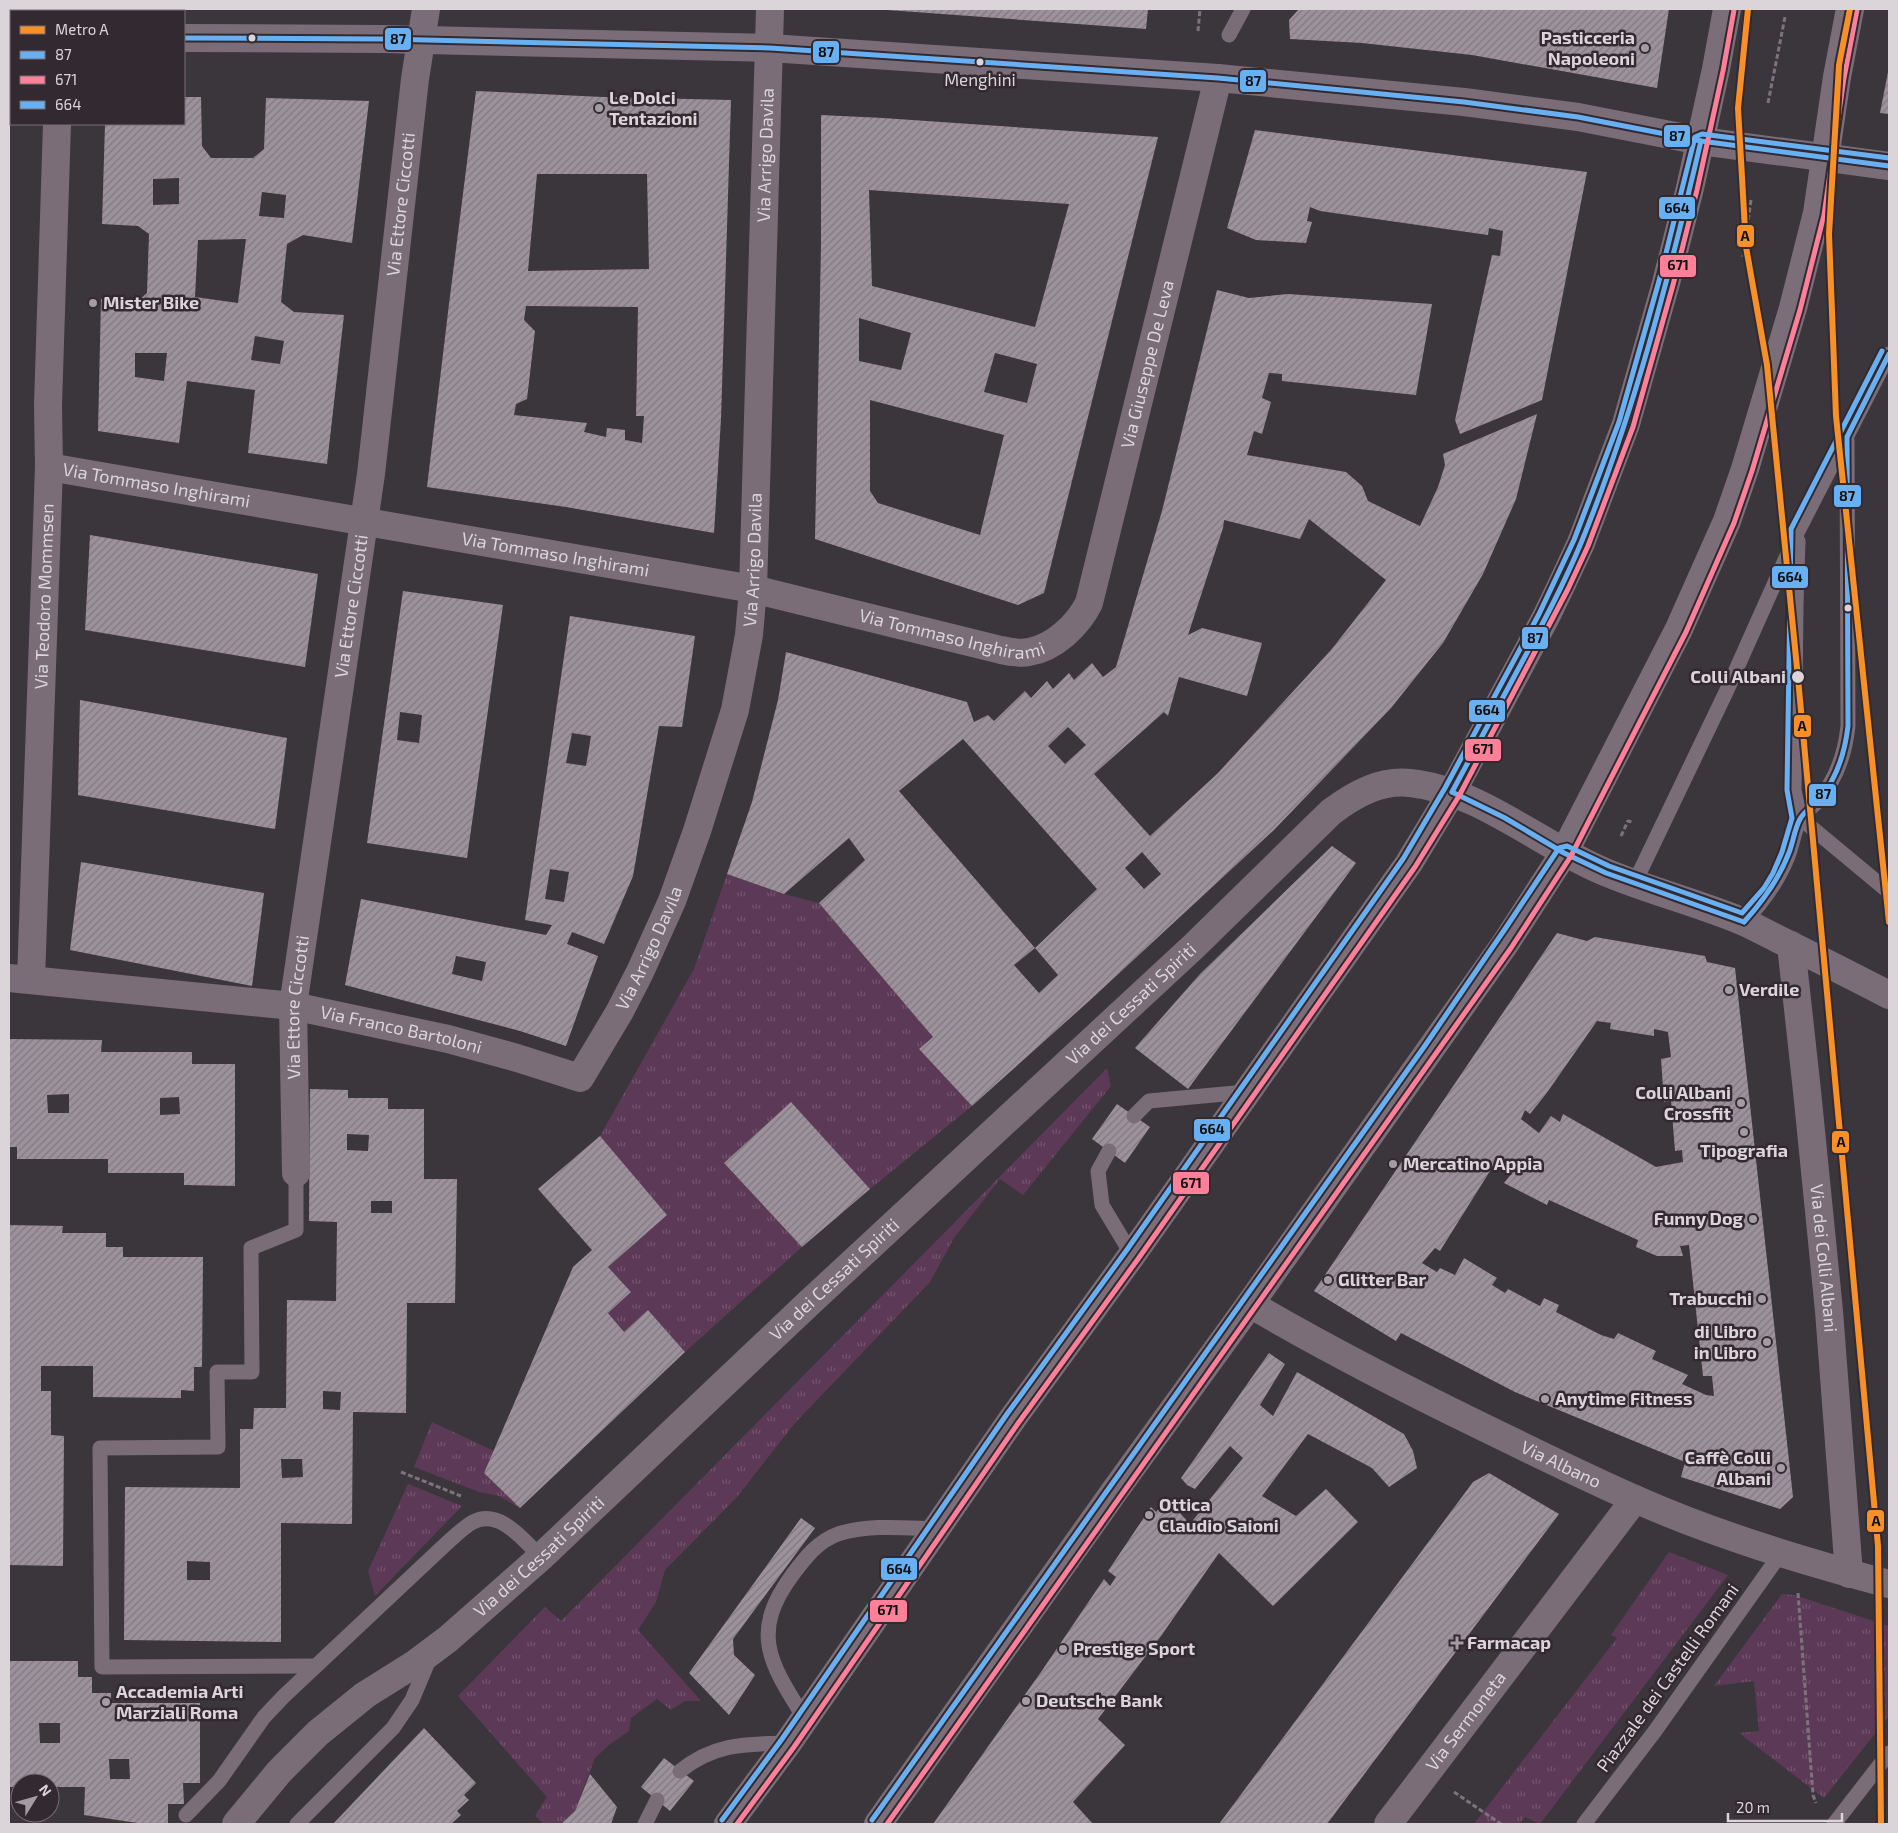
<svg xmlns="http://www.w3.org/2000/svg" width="1898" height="1833" viewBox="0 0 1898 1833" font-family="'Exo 2',sans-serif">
<defs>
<pattern id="grass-tufts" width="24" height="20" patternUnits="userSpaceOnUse" patternTransform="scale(1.25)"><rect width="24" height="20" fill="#5c3957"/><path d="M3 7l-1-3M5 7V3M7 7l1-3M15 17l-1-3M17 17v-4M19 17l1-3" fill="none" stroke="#73556f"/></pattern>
<pattern id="building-hatch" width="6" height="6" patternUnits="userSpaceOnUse" patternTransform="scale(1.25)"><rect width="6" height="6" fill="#9d919b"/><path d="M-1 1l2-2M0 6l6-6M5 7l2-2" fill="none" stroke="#827980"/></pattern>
</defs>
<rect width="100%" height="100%" fill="#3b363b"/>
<g fill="url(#grass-tufts)">
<path d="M727,874L784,894L819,903L933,1037L919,1049L972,1106L870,1189L791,1102L724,1163L802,1247L685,1352L648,1310L624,1332L608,1313L631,1292L608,1267L667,1215L600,1136L694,969Z"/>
<path d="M1107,1068L1111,1086L1023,1195L1000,1179L954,1238L930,1282L795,1423L737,1497L665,1570L656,1602L638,1630L701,1701H685L671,1710L657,1699L631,1718L629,1731L609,1745L595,1758L575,1811L561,1824H544L535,1816L547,1797L458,1696L545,1607L561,1621Z"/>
<path d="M432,1422L494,1451L484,1473L520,1508L499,1496L479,1492L414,1467Z"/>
<path d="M408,1484L462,1506L375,1596L368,1571Z"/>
<path d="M1669,1552L1728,1575L1540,1824L1525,1817L1519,1824H1474L1617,1638L1611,1635Z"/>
<path d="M1782,1594L1794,1595L1889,1626V1716L1824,1798L1739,1733L1759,1731L1754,1681L1714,1686Z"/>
</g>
<g fill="url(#building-hatch)" fill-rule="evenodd">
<path d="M887,9H1148L1146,29L887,10Z"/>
<path d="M1299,9H1669L1657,88L1472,55L1362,43L1290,39L1289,20Z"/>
<path d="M1888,72L1889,114L1880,113Z"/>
<path d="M476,91L603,97L731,100L721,419L714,533L566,507L427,487L449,304ZM537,174H647L649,269L528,271ZM526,306L638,307L636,416H644L642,443L625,440V430L607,428L606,437L584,432L587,423L514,415L516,404L527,399L535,331L524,320Z"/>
<path d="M184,97H201L202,146L211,158H253L264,149L266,98L369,101L352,243L303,235L287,244L281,302L294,312L344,315L327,464L248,453L255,390L187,381L179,443L98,431L101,299L138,301L147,293L149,234L138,226L102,224L105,124H184ZM179,178V204L153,205V179ZM262,192L286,195L284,218L259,216ZM246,239L238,303L195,297L198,240ZM255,336L284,341L280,364L251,360ZM135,353H167L164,381L135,377Z"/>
<path d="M821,115L883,118L1158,137L1044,593L1018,605L815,539L821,245ZM869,190L1069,204L1035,327L872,286ZM859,318L911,333L901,370L859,361ZM995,353L1037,364L1027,403L984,392ZM870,400L1004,435L980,535L878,503L870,491Z"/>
<path d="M1255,130L1587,172L1542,400L1460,434L1455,420L1492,255L1500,256L1503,231L1489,228L1488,235L1320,211L1310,207L1307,221L1312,222L1306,243L1256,240L1227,228Z"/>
<path d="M1217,290L1249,298L1288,294L1432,304L1416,395L1282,381V374L1269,373L1262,398L1271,402L1262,434L1254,431L1247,455L1346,472L1362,486L1368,501L1420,526L1438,487L1445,465L1443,454L1537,414L1516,499L1483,574L1443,643L1391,708L1274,830L1088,1002L972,1106L919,1049L933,1037L819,903L865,860L849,838L784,894L727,874L752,802L778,700L786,652L967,702L974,722L988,715L994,721L1025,691L1031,698L1047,681L1053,689L1069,673L1074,680L1092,663L1103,677L1116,667L1162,511ZM1309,519L1386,580L1331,650L1218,773L1150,836L1094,774L1164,712L1168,716L1179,677L1247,696L1262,643L1202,628L1188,635L1223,528L1224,520L1300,539ZM1068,727L1086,745L1065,764L1048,746ZM963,739L1097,889L1035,948L1058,975L1039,993L1014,965L1035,948L899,791ZM1142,852L1161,874L1144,889L1125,868Z"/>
<path d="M90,535L318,574L305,667L85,630Z"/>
<path d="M403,591L503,605L467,858L367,843ZM400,712L422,715L419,743L397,740Z"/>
<path d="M570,616L695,636L682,727L659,726L633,876L604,944L572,932L567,944L598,956L566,1046L520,1031L345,985L361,899L546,935L552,925L525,920ZM572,733L591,736L586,766L566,763ZM550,869L569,872L564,902L545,899ZM456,956L486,962L482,981L452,974Z"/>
<path d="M80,700L287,738L275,829L78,795Z"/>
<path d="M1332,846L1356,863L1188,1089L1135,1048L1200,974Z"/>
<path d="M81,862L264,893L252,986L70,950Z"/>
<path d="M1557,933L1587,941L1595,937L1705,956L1707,962L1735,968L1793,1497L1780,1509L1681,1477L1685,1462L1515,1392L1401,1333L1396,1341L1314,1291ZM1597,1021L1611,1023L1610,1029L1654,1036V1029L1668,1032L1671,1057L1661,1059L1664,1102L1671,1101L1675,1151L1682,1150L1683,1162L1656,1167L1563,1114L1560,1122L1551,1116L1539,1133L1521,1119L1525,1110L1530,1114L1546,1094ZM1495,1163L1512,1173L1504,1183L1547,1205L1549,1200L1638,1240L1636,1247L1657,1256H1683L1680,1246L1689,1245L1703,1376H1712L1714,1396L1706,1395L1682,1384L1688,1375L1652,1359L1656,1351L1618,1333L1614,1339L1601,1335L1556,1312L1559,1305L1544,1298L1540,1306L1508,1289L1505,1293L1492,1285L1497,1278L1464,1258L1455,1275L1440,1268L1437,1272L1422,1263L1435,1248L1440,1251Z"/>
<path d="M9,1039L102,1040L101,1052H192V1064H235V1186L184,1185V1173H108V1159H17V1147H9ZM69,1094V1113H48L47,1095ZM179,1097L180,1114L160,1115V1098Z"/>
<path d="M310,1089L348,1090V1098H388V1109H424V1179H457L455,1303H407L406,1413L353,1412L352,1524L281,1523V1642L124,1640L125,1487L240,1488V1429H253L254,1408H286L287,1300L336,1301L337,1222L309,1221ZM347,1134L369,1135L368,1151L347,1150ZM371,1201H392V1213H371ZM323,1391L341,1392L340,1410L323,1409ZM281,1459H302L303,1477L282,1478ZM187,1561L210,1562V1580H187Z"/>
<path d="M791,1102L870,1189L802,1247L724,1163Z"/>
<path d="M1117,1104L1150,1127L1125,1163L1092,1139Z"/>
<path d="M600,1136L667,1215L608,1267L631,1292L608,1313L624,1332L648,1310L685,1352L520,1508L484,1473L573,1267L592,1250L538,1189Z"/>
<path d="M9,1225L63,1226L62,1233H106V1247H123V1257H203L202,1367H194V1391L181,1390V1398L93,1397V1366H41V1391H51V1435L64,1436L63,1566L9,1565Z"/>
<path d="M1269,1353L1285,1364L1260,1405L1273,1416L1297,1372L1404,1434L1413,1451L1417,1468L1389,1487L1372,1468L1308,1434L1262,1496L1296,1516L1326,1489L1358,1522L1273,1606L1219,1553L1161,1636L1098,1719L1125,1745L1073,1802L1093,1824H933L1041,1672L1104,1579L1110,1586L1116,1577L1108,1571L1151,1507L1156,1512L1167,1499L1190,1524L1243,1458L1230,1446L1195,1489L1187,1485L1181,1478Z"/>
<path d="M1489,1473L1559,1514L1327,1824H1219L1473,1482Z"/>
<path d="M801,1518L815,1528L733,1639L734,1655L755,1675L729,1715L689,1673Z"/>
<path d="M9,1661H78V1677H92V1693H111V1703H200V1783H183L184,1804H168V1824H144L84,1815L85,1787H50V1783H20V1787H9ZM39,1723H60V1743H40ZM109,1759H129L130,1779H110Z"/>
<path d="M424,1728L476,1783L464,1795L469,1800L457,1811L461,1815L451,1824H333Z"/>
<path d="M664,1758L694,1781L670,1811L641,1787Z"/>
<path d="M590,1774L617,1807L611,1824H561L575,1811Z"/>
</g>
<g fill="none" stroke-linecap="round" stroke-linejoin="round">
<g stroke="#7c737b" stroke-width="3" stroke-dasharray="5 2.5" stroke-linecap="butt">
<path d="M1198,31L1200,9"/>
<path d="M1768,103L1785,17"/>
<path d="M1743,257L1751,200"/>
<path d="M1621,836L1628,821L1633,822"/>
<path d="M401,1472L461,1496"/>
<path d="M1798,1593L1813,1795L1816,1803"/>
<path d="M1454,1792L1501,1824"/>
</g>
<g stroke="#7a6d77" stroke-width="15">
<path d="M1229,35L1243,9"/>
<path d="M1798,541L1796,604L1794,790L1800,818L1889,892"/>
<path d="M1635,882L1727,690L1798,531L1889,354"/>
<path d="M1744,922C1763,902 1778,882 1788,856C1793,844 1794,830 1800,819C1803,813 1811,808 1816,803C1836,781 1845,755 1848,726L1847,440"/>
<path d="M1134,1116L1149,1101L1246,1092"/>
<path d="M1109,1151L1098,1171L1102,1205L1132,1255"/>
<path d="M296,1173V1230L251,1248L252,1372H217L218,1447L100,1448L102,1667L315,1666"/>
<path d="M805,1719C770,1663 749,1633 793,1574C805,1558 818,1541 838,1534C868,1524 905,1528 937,1529"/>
<path d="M680,1771C715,1743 746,1744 788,1743"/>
<path d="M186,1815L219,1781L264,1717L284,1696L448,1542C456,1535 464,1527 473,1522C500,1508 524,1541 541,1557"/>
<path d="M297,1824L393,1728L412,1700L430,1657"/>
<path d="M645,1824L657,1800"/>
<path d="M1584,1824L1655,1731L1781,1553"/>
<path d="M1834,1824L1889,1753"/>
</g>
<g stroke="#7a6d77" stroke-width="28">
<path d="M58,11V9"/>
<path d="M9,37H11"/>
<path d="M184,38L383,39L770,48L1218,78L1464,102L1578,117L1701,141L1889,166"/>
<path id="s1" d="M49,467L753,589L1001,650C1010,652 1020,654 1029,652C1054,648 1078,625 1089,603L1218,78"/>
<path id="s2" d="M1791,945L1807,1091L1829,1311L1849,1574"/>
<path id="s3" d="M9,978L293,1006L448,1039L517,1058L580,1078L620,1011L640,972L672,901L697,831L735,710L749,635L753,589L770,9"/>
<path id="s4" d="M31,980L49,467L48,405L57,124"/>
<path id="s5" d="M296,1173L293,1006L371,474L415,79L426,9"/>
<path id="s6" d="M1250,1304C1325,1348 1403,1388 1481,1426C1532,1451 1583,1476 1635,1499C1716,1535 1803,1561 1889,1584"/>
<path id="s7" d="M236,1824L279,1772L318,1733L365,1695L416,1663L448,1639L541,1557L810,1302L1193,947L1331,812C1355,794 1380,780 1410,783C1480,790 1541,846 1605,872C1650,891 1699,903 1744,922C1755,927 1766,933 1778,939C1815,957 1852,976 1889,995"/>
<path id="s8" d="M1388,1824L1635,1499"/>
</g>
<g stroke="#7b6e78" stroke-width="28">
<path d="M728,1824L788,1743L1013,1418L1132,1255L1409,863L1452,792L1546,617L1561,586L1581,543L1626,424L1666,283L1690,188L1716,69L1727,9"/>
<path d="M878,1824L1116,1489L1250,1304L1505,944L1564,853L1679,629L1727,521L1745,469L1793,308L1817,213L1837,77L1850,9"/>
</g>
<g stroke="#332a31" stroke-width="9">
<g id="bus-1">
<path d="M184,38L383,39L770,48L1218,78L1464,102L1578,117L1701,141L1889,166"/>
<path d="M1452,792C1475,749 1499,705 1522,662C1543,623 1564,584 1581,543C1634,414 1669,277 1701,141"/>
<path d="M1452,792L1505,818L1564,853L1606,873L1744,922"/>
<path d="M1744,922C1762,902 1778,881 1788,855C1793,844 1794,830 1800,819C1805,810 1815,805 1821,797C1838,776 1845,752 1848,726L1847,437L1889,354"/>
</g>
</g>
<g stroke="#332a31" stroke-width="9">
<g id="bus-2">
<path d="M737,1824L794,1747L1019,1422L1138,1259L1415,867L1459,796L1568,589L1588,546L1633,427L1673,285L1697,190L1723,71L1734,10"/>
<path d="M887,1824L1511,948L1571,856L1686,632L1734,523L1752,471L1800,310L1824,215L1844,78L1857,10"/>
</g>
</g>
<g stroke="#332a31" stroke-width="9">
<g id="bus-3">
<path d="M722,1820L782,1739L1007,1414L1126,1251L1403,859L1445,788L1539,614L1574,540L1592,493L1619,422L1659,281L1695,137L1702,134L1889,158"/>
<path d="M872,1820L1424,1047L1505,929L1559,848L1567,846L1609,866L1742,913L1764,888L1773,873L1782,852L1792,818L1787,790L1791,529L1882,351"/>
</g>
</g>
<use href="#bus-1" stroke="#69b0f2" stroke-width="5"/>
<use href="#bus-2" stroke="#ff8098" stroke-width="5"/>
<use href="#bus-3" stroke="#69b0f2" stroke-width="5"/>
<g stroke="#332a31" stroke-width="10">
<g id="metro-1">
<path d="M1748,9L1738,108L1746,247L1767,365L1798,678L1878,1546L1881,1824"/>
<path d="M1850,9L1839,65L1829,234L1836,416L1889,922"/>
</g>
</g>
<use href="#metro-1" stroke="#f79029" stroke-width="6"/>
</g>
<g fill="#dbd5da" stroke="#332a31" stroke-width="2">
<circle cx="252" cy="38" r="4.5"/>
<circle cx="980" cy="62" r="4.5"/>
<circle cx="1848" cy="608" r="4.5"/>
<circle cx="1798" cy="677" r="7"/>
</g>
<g fill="#a39da2" stroke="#332a31" stroke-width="2">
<circle cx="1645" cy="48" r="5"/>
<circle cx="599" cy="108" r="5"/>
<circle cx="93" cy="303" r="5"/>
<circle cx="1729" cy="990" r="5"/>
<circle cx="1741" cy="1103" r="5"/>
<circle cx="1744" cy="1132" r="5"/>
<circle cx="1393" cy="1164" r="5"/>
<circle cx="1753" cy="1219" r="5"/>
<circle cx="1328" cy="1280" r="5"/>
<circle cx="1762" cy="1299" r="5"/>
<circle cx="1767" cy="1342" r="5"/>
<circle cx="1545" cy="1399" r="5"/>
<circle cx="1781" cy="1468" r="5"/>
<circle cx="1149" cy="1515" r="5"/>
<path d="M1454.5 1635.5h5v5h5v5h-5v5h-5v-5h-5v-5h5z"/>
<circle cx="1063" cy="1649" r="5"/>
<circle cx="1026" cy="1701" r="5"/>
<circle cx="106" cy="1702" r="5"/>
</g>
<g text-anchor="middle" stroke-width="5" stroke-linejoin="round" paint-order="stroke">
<g font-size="17" fill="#dbd5da" stroke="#332a31">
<text x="980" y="86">Menghini</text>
</g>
<g font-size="18" font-weight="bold" fill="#dbd5da" stroke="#332a31" text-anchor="start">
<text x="1635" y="44" text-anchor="end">Pasticceria<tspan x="1635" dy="21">Napoleoni</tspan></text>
<text x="609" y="104">Le Dolci<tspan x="609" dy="21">Tentazioni</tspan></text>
<text x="103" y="309">Mister Bike</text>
<text x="1739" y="996">Verdile</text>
<text x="1731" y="1099" text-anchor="end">Colli Albani<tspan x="1731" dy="21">Crossfit</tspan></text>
<text x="1744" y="1157" text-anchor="middle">Tipografia</text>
<text x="1403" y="1170">Mercatino Appia</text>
<text x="1743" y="1225" text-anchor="end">Funny Dog</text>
<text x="1338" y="1286">Glitter Bar</text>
<text x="1752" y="1305" text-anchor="end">Trabucchi</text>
<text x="1757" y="1338" text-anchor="end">di Libro<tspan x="1757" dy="21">in Libro</tspan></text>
<text x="1555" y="1405">Anytime Fitness</text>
<text x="1771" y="1464" text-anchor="end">Caffè Colli<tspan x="1771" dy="21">Albani</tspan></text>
<text x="1159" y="1511">Ottica<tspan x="1159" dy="21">Claudio Saioni</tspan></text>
<text x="1467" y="1649">Farmacap</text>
<text x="1073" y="1655">Prestige Sport</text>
<text x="116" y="1698">Accademia Arti<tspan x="116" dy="21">Marziali Roma</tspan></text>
<text x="1036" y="1707">Deutsche Bank</text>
</g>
<g font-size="18" fill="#dbd5da" stroke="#332a31">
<text dy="6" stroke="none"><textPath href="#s3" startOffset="1539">Via Arrigo Davila</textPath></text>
<text dy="6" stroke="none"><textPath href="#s5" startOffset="976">Via Ettore Ciccotti</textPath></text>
<text dy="6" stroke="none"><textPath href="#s1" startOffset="1324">Via Giuseppe De Leva</textPath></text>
<text dy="6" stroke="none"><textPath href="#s1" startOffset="109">Via Tommaso Inghirami</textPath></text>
<text dy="6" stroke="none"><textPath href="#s1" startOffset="514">Via Tommaso Inghirami</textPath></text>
<text dy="6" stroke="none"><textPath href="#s3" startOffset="1134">Via Arrigo Davila</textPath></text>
<text dy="6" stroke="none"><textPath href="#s4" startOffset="384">Via Teodoro Mommsen</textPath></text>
<text dy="6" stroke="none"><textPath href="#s5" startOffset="571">Via Ettore Ciccotti</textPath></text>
<text dy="6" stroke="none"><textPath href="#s1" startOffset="919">Via Tommaso Inghirami</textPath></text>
<text dy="6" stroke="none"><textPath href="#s3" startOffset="729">Via Arrigo Davila</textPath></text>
<text dy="6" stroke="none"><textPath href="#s7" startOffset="1216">Via dei Cessati Spiriti</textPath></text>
<text dy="6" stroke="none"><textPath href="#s5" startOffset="166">Via Ettore Ciccotti</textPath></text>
<text dy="6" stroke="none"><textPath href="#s3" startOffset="396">Via Franco Bartoloni</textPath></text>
<text dy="6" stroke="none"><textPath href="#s2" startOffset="315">Via dei Colli Albani</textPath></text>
<text dy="6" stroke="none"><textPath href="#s7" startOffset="811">Via dei Cessati Spiriti</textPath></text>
<text dy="6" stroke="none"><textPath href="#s6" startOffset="350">Via Albano</textPath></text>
<text dy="6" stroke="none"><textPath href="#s7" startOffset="406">Via dei Cessati Spiriti</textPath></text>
<text transform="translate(1668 1678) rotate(-54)" y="6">Piazzale dei Castelli Romani</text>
<text dy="6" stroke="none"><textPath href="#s8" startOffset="129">Via Sermoneta</textPath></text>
</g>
<g font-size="18" font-weight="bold" fill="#dbd5da" stroke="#332a31" text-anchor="end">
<text x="1786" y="683">Colli Albani</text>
</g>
</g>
<g stroke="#332a31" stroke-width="2">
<rect x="384" y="27" width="28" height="24" rx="5" fill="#69b0f2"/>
<rect x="812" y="40" width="28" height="24" rx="5" fill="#69b0f2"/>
<rect x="1239" y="69" width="28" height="24" rx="5" fill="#69b0f2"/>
<rect x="1663" y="124" width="28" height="24" rx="5" fill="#69b0f2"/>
<rect x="1658" y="196" width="38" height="24" rx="5" fill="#69b0f2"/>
<rect x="1736" y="224" width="19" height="24" rx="5" fill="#f79029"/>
<rect x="1659" y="254" width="38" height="24" rx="5" fill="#ff8098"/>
<rect x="1833" y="484" width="29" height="24" rx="5" fill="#69b0f2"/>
<rect x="1771" y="565" width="38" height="24" rx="5" fill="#69b0f2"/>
<rect x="1521" y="626" width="28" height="24" rx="5" fill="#69b0f2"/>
<rect x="1468" y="699" width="38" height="24" rx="5" fill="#69b0f2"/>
<rect x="1793" y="714" width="19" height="24" rx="5" fill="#f79029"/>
<rect x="1464" y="738" width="38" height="24" rx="5" fill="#ff8098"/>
<rect x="1808" y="783" width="29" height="24" rx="5" fill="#69b0f2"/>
<rect x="1193" y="1118" width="38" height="24" rx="5" fill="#69b0f2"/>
<rect x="1831" y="1130" width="19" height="24" rx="5" fill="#f79029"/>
<rect x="1172" y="1171" width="38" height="24" rx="5" fill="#ff8098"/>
<rect x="1866" y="1509" width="19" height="24" rx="5" fill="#f79029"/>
<rect x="880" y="1557" width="38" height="24" rx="5" fill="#69b0f2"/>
<rect x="869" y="1599" width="39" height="24" rx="5" fill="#ff8098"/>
</g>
<g font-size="14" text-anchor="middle" font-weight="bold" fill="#111">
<text x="398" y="44">87</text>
<text x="826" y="57">87</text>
<text x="1253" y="86">87</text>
<text x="1677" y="141">87</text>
<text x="1677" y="213">664</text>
<text x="1745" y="241">A</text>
<text x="1678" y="270">671</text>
<text x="1847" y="501">87</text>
<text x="1790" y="582">664</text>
<text x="1535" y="643">87</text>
<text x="1487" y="715">664</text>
<text x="1802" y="731">A</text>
<text x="1483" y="754">671</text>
<text x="1823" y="799">87</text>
<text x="1212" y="1134">664</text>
<text x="1841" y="1147">A</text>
<text x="1191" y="1188">671</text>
<text x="1876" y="1526">A</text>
<text x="899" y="1574">664</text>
<text x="888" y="1615">671</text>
</g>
<rect width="1898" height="1833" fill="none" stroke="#dbd5da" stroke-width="20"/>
<rect x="10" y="10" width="175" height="115" fill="#332a31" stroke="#766e75"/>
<rect x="20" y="26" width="25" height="8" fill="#f79029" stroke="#766e75"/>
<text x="55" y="35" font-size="15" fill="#dbd5da">Metro A</text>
<rect x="20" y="51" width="25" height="8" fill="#69b0f2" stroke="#766e75"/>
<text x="55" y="60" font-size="15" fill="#dbd5da">87</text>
<rect x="20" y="76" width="25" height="8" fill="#ff8098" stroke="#766e75"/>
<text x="55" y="85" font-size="15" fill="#dbd5da">671</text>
<rect x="20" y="101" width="25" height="8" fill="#69b0f2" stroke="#766e75"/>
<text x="55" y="110" font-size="15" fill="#dbd5da">664</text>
<g transform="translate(35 1798) rotate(53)"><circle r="24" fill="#332a31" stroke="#766e75"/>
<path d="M0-4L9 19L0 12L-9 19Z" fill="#a39da2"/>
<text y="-8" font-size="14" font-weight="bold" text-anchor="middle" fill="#dbd5da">N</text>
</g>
<path d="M1728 1813v8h114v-8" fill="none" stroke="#dbd5da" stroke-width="2.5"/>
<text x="1736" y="1813" font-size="15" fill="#dbd5da" stroke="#332a31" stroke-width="4" paint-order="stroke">20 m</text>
</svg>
